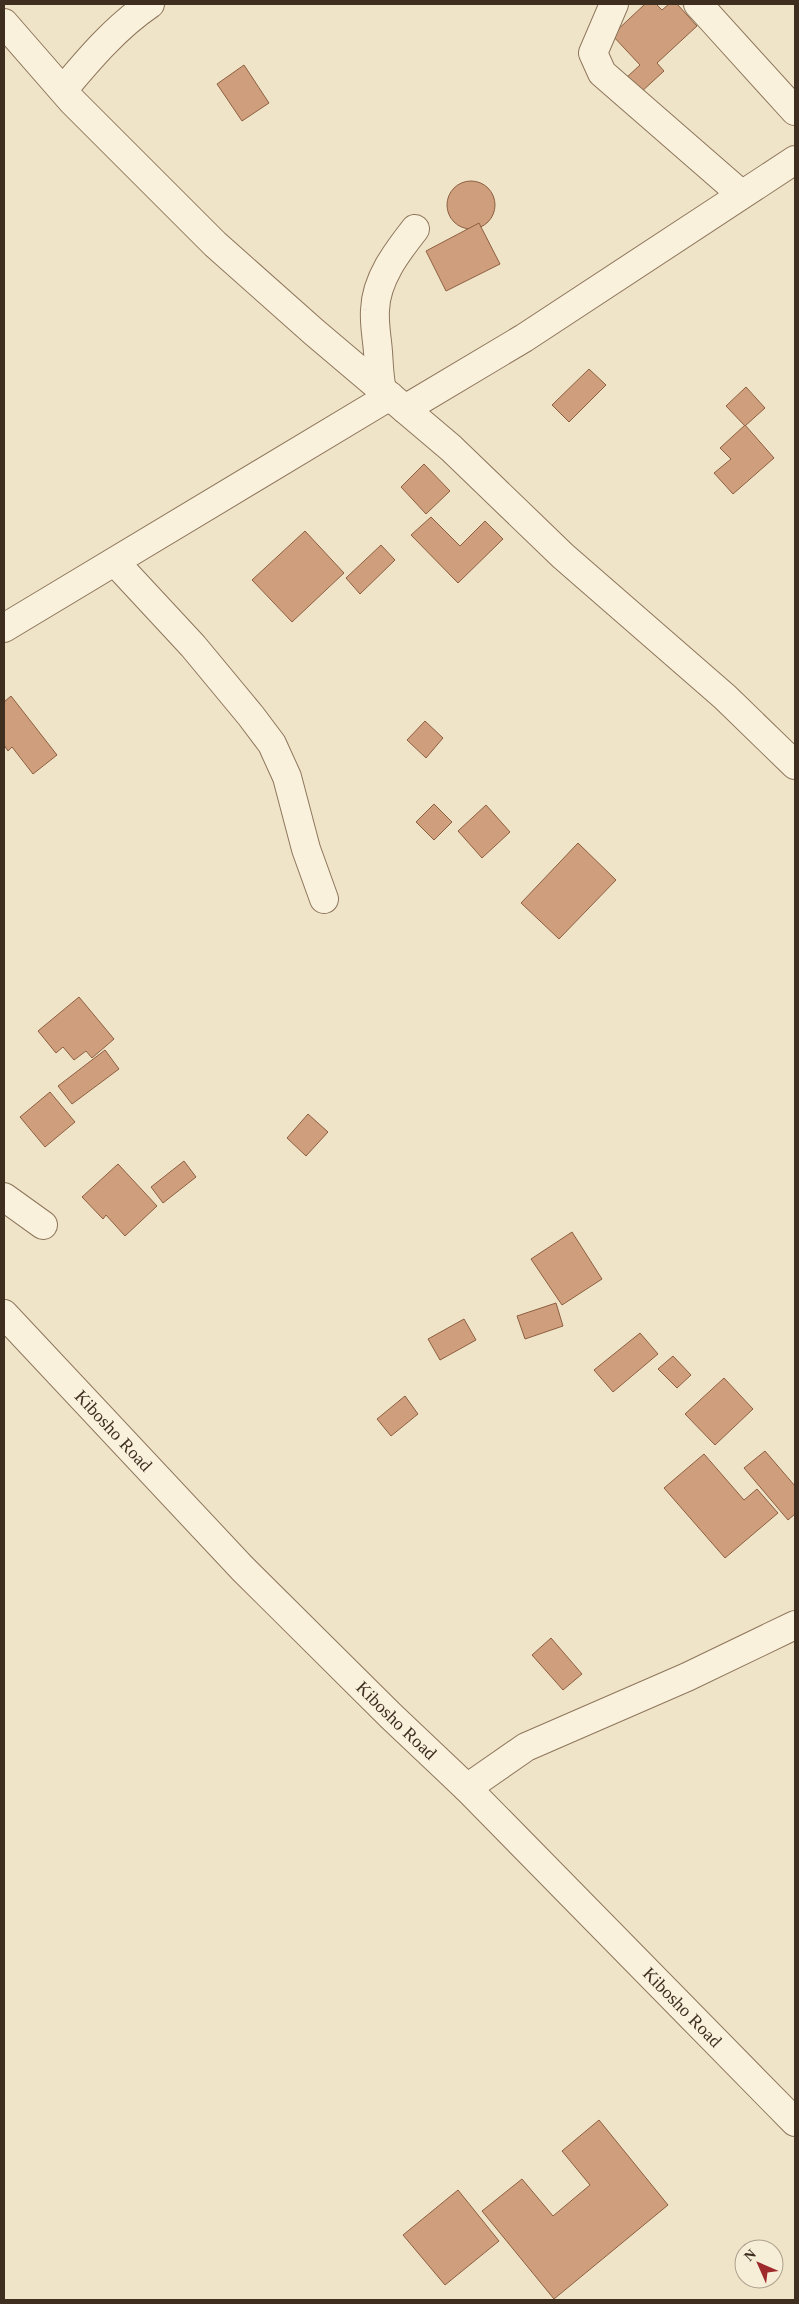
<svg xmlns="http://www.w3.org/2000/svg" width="799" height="2304" viewBox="0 0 799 2304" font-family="Georgia,serif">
<rect width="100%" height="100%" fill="#f0e4c8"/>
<g fill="#cf9f7d" stroke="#8d5f41">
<path d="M645,4H656L662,10L669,4H677L697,26L657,63L664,71L640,93L626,78L640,65L612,35Z"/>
<path d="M244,65L269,103L242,121L217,84Z"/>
<circle cx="471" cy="205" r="24"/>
<path d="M479,223L500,264L446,291L426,251Z"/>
<path d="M589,369L606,385L569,422L552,405Z"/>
<path d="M746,387L765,408L745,426L726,406Z"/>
<path d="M745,425L774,458L733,494L714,473L731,459L720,448Z"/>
<path d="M424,464L450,491L426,514L401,487Z"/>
<path d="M431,517L460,546L485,521L503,539L458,583L411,535Z"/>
<path d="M305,531L344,573L292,622L252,580Z"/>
<path d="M381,545L395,560L360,594L346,578Z"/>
<path d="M11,696L57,755L33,774L12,747L8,751L4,745V702Z"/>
<path d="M425,721L443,738L426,758L407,740Z"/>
<path d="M434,804L452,822L434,840L416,822Z"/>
<path d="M486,805L510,832L482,858L458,831Z"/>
<path d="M578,843L616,880L559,939L521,903Z"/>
<path d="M79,997L114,1039L92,1058L86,1051L74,1060L63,1047L56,1053L38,1031Z"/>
<path d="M105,1050L119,1069L72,1104L58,1086Z"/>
<path d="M50,1092L75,1122L45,1147L20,1117Z"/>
<path d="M308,1114L328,1132L306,1156L287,1138Z"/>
<path d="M184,1161L196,1177L163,1203L151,1187Z"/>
<path d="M118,1164L157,1206L125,1236L106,1215L103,1219L82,1197Z"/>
<path d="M572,1232L602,1279L562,1305L531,1259Z"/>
<path d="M556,1303L563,1326L525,1339L517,1316Z"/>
<path d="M464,1319L476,1340L440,1360L428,1339Z"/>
<path d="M640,1333L658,1354L613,1392L594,1370Z"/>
<path d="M673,1356L691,1375L677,1388L658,1369Z"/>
<path d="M724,1378L753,1409L715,1445L685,1414Z"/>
<path d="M405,1396L418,1414L391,1436L377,1419Z"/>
<path d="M765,1451L795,1486V1514L788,1520L744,1468Z"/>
<path d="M704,1454L744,1500L757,1489L778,1513L725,1558L664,1488Z"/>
<path d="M551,1638L582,1674L563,1690L532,1655Z"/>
<path d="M599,2120L668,2205L554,2299L482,2211L522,2179L553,2216L590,2185L562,2151Z"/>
<path d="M458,2190L499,2241L445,2285L403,2235Z"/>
</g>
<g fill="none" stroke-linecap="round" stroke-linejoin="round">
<g stroke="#8d765c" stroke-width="30">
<g id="minor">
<path d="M614,4L593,53L602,73L741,194"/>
<path d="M698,4L795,111"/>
<path d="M4,23L72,101L215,244L314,332L451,448L563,556L725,697L795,765"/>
<path d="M63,90C89,59 116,27 150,4"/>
<path d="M382,390C379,377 379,365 378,352C377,338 374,324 375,310C376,279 397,252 415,229"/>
<path d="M405,409L524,338L795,160"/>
<path d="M115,562L193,646L251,716L272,744L287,777L306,849L324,899"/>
<path d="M4,628L390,396"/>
<path d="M4,1197L43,1225"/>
<path id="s1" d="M4,1314L242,1568L391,1716L467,1788L795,2122"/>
<path d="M467,1788L526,1747L687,1677L795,1625"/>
</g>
</g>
<use href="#minor" stroke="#faf1dc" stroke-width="28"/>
</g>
<g text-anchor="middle" stroke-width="4" stroke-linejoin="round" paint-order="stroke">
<g font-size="18" fill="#3d2e20" stroke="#f7eed8">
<text dy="6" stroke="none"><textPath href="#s1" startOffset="160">Kibosho Road</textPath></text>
<text dy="6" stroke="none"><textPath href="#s1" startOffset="565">Kibosho Road</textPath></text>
<text dy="6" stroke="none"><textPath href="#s1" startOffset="970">Kibosho Road</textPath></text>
</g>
</g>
<rect width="799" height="2304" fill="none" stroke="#3d2e20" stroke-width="10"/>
<g transform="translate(759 2264) rotate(315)"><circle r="24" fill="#f7eed8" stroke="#ada18e"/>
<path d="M0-4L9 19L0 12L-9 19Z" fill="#9e2a2b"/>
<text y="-8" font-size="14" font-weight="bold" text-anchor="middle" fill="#3d2e20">N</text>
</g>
</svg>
